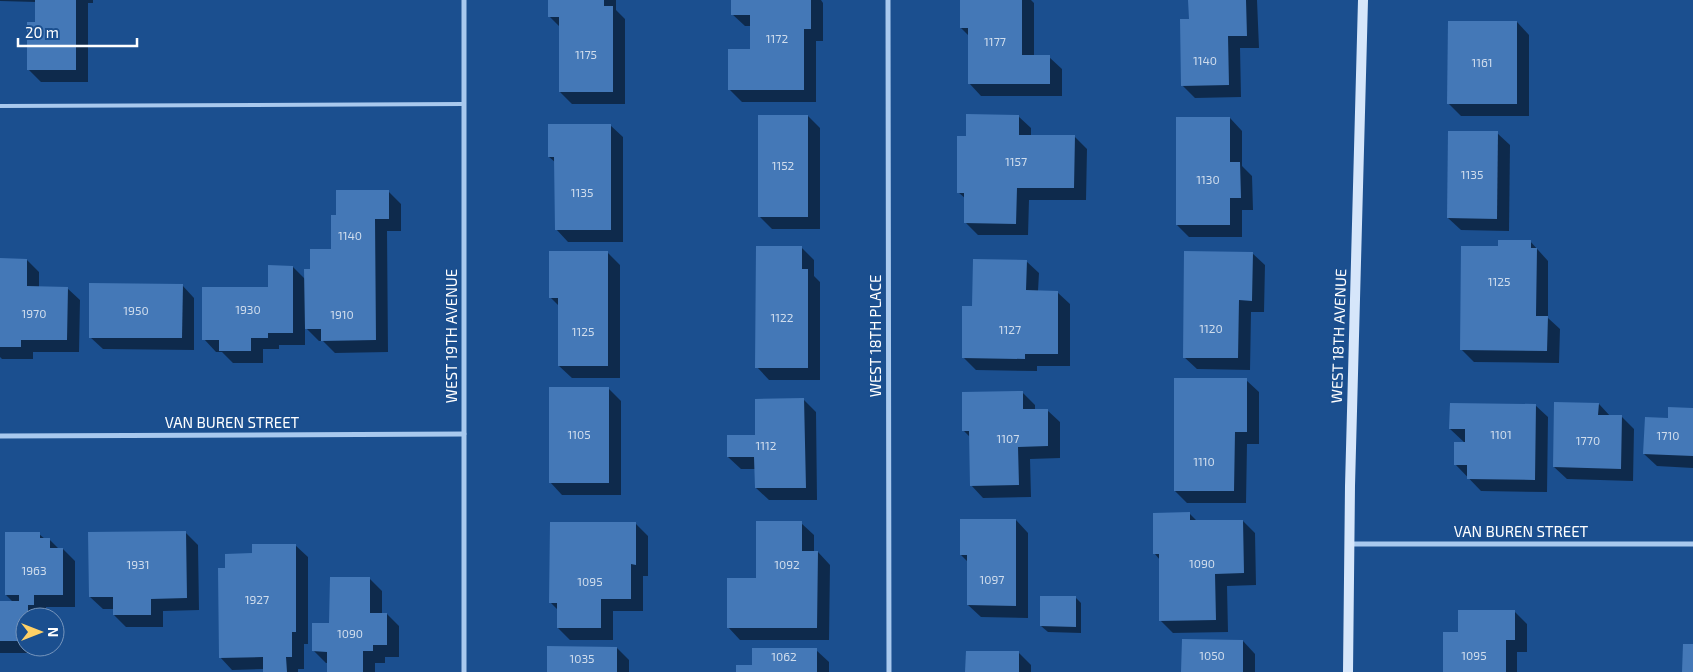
<svg xmlns="http://www.w3.org/2000/svg" width="1693" height="672" viewBox="0 0 1693 672" font-family="'Exo 2',sans-serif">
<rect width="100%" height="100%" fill="#1b4f8f"/>
<g fill="#0007">
<path d="M0,0H93V3H88V82H41L28,69L36,23V2L0,1Z"/>
<path d="M550,0H616V10L625,19V104H572L560,92V27L549,16Z"/>
<path d="M732,0H821L823,3V41H816V102H742L729,89L751,50V26H745L732,14Z"/>
<path d="M961,0H1031L1034,3V57H1049L1062,69V96H981L969,83V36L961,28Z"/>
<path d="M1190,0H1257L1259,48H1240L1241,97L1195,98L1182,85L1190,20Z"/>
<path d="M1517,22L1529,35V116H1461L1448,103Z"/>
<path d="M808,116L820,128V229H772L759,216Z"/>
<path d="M1018,116L1031,128V136H1074L1087,149L1086,200H1029L1028,235H978L966,223V199L958,192L967,137Z"/>
<path d="M1230,118L1242,131V166L1252,176L1253,210H1242V237H1189L1177,225Z"/>
<path d="M610,125L623,137V242H568L556,229L555,162L549,157Z"/>
<path d="M1497,133L1510,145L1509,231L1461,230L1448,218Z"/>
<path d="M388,191L401,204V231H387L388,352L335,353L323,341H319L305,327V345H279V349H263V363H233L222,352H216L204,339L269,288L293,267L306,280L311,270L333,250L337,216Z"/>
<path d="M1530,241L1548,261V318L1560,329L1559,363L1474,362L1461,349L1499,248Z"/>
<path d="M801,247L814,260V276L820,282V380H769L757,367Z"/>
<path d="M607,252L620,265V378H572L559,366V306L551,298Z"/>
<path d="M1252,253L1265,265L1264,312H1251L1250,370L1197,369L1184,357Z"/>
<path d="M0,260H27L39,272V288H67L80,300L79,352H33V359H2L0,357Z"/>
<path d="M1026,261L1039,273L1038,291L1057,292L1070,304V366H1037V371L976,370L964,358L973,307Z"/>
<path d="M182,285L194,298V350L103,349L90,337Z"/>
<path d="M1246,380L1259,392V444H1247L1246,503H1187L1175,491Z"/>
<path d="M609,389L621,401V495H562L550,482Z"/>
<path d="M1022,392L1035,405V410H1047L1060,422V458L1030,459L1031,497L983,498L971,485L970,437L964,431Z"/>
<path d="M804,400L816,412L817,500H769L756,488V469H741L728,457Z"/>
<path d="M1599,404L1611,417H1622L1634,429L1633,481L1567,479L1554,467Z"/>
<path d="M1535,405L1548,417L1547,492L1481,491L1455,464L1465,443L1450,429Z"/>
<path d="M1693,410V468L1657,466L1644,454L1669,420Z"/>
<path d="M1190,514L1197,521H1243L1255,533L1256,585L1227,586L1228,632L1173,633L1160,620V560L1155,554Z"/>
<path d="M1016,520L1028,533V618L981,617L968,605V562L961,555Z"/>
<path d="M801,523L814,535V552H818L830,565L829,640H740L728,627L757,580Z"/>
<path d="M636,524L648,536V576H643V611H613V640H570L558,628V610L551,603Z"/>
<path d="M185,532L198,545L199,610L163,611V627H126L114,615V609H103L90,597Z"/>
<path d="M39,534L45,539H49L59,549H63L75,561V607H46V617H25V647H40V653H0V602H13L6,595Z"/>
<path d="M295,545L308,557V644H304V669H298V672H264V669L232,670L220,657L227,570L254,554Z"/>
<path d="M370,579L382,591V614H387L399,626V657H385V663H375V672H328V663H326L314,651L331,624Z"/>
<path d="M1075,597L1081,603V633L1048,632L1041,626Z"/>
<path d="M1514,611L1527,624V652H1517V672H1444L1459,633Z"/>
<path d="M1243,641L1255,654V672H1182Z"/>
<path d="M617,648L629,660V672H548Z"/>
<path d="M816,650L829,662V672H737Z"/>
<path d="M1018,652L1031,665V672H966Z"/>
</g>
<g fill="#4478b7">
<path d="M35,0H76V70H27V22H35Z"/>
<path d="M548,0H604V6H613V92H559V17H548Z"/>
<path d="M731,0H811V29H804V90H728V49H750V15H731Z"/>
<path d="M960,0H1022V55H1050V84H968V28H960Z"/>
<path d="M1188,0H1246L1247,36H1228L1229,85L1181,86L1180,19H1189Z"/>
<path d="M1448,21H1517V104H1447Z"/>
<path d="M966,114L1019,115V135H1075L1074,188H1017L1016,224L964,223V193H957V136H966Z"/>
<rect x="758" y="115" width="50" height="102"/>
<path d="M1176,117H1230V162H1240L1241,198H1230V225H1176Z"/>
<path d="M548,124H611V230H555L554,157H548Z"/>
<path d="M1448,131H1498L1497,219L1447,218Z"/>
<path d="M336,190H389V219H375L376,340L321,341V329H305L304,269H310V249H331V215H336Z"/>
<path d="M1498,240H1531V248H1537L1536,316H1548L1547,351L1460,350L1461,246H1498Z"/>
<path d="M756,246H802V269H808V368H755Z"/>
<path d="M549,251H608V366H558V298H549Z"/>
<path d="M1184,251L1253,252L1252,301L1239,300L1238,358H1183Z"/>
<path d="M0,258L27,259V286L68,287L67,340H21V347H0Z"/>
<path d="M973,259L1027,260L1026,290L1058,291V354H1025V359L962,358V306H972Z"/>
<path d="M268,265L293,266V333H268V338H251V351H219V340H202V287H268Z"/>
<path d="M89,283L183,284L182,338H89Z"/>
<path d="M1174,378H1247V432H1235L1234,491H1174Z"/>
<rect x="549" y="387" width="60" height="96"/>
<path d="M1023,391V409H1048V446L1018,447L1019,485L970,486L969,431H962V392Z"/>
<path d="M804,398L806,488H755L754,457H727V435H755V399Z"/>
<path d="M1554,402L1599,403L1598,415H1622L1621,469L1553,467Z"/>
<path d="M1450,403L1536,404L1535,480L1467,479V465H1454V442H1465V429H1449Z"/>
<path d="M1668,407L1693,408V456L1643,454L1645,417L1668,418Z"/>
<path d="M1190,512V520H1243L1244,573L1215,574L1216,620L1159,621V554H1153V513Z"/>
<path d="M960,519H1016V606L967,605V555H960Z"/>
<path d="M756,521H802V551H818L817,628H727V578H756Z"/>
<path d="M550,522H636V565L631,564V599H601V628H557V603H549Z"/>
<path d="M186,531L187,598L151,599V615H113V597H89L88,532Z"/>
<path d="M5,532H40V538H50V548H63V595H34V605H28V617H25V641H0V601H19V595H5Z"/>
<path d="M252,544H296V632H292V657H286L287,672H263V657L219,658L218,568H225V554L252,553Z"/>
<path d="M330,577H370V613H387V645H373V651H363V672H327V652L312,651V623H329Z"/>
<path d="M1040,596H1076V627L1040,626Z"/>
<path d="M1458,610H1515V640H1506V672H1443V632H1458Z"/>
<path d="M1182,639L1243,640V672H1181Z"/>
<path d="M1683,644H1693V672H1682Z"/>
<path d="M547,646L617,647V672H547Z"/>
<path d="M752,648H817V672H736V665H752Z"/>
<path d="M966,651H1019V672H965Z"/>
</g>
<g fill="none" stroke-linecap="round" stroke-linejoin="round">
<path stroke="#a9c9ee" stroke-width="4" d="M0,106L464,104"/>
<g stroke="#a9c9ee" stroke-width="5">
<path d="M464,0V672"/>
<path d="M888,0L889,672"/>
<path d="M0,436L464,434"/>
<path d="M1350,544H1693"/>
</g>
<path stroke="#d6e6fa" stroke-width="10" d="M1348,672L1350,486L1363,0"/>
</g>
<g text-anchor="middle" stroke-width="4" stroke-linejoin="round" paint-order="stroke">
<g font-size="12" fill="#d0dded">
<text x="777" y="43">1172</text>
<text x="995" y="46">1177</text>
<text x="586" y="59">1175</text>
<text x="1205" y="65">1140</text>
<text x="1482" y="67">1161</text>
<text x="1016" y="166">1157</text>
<text x="783" y="170">1152</text>
<text x="1472" y="179">1135</text>
<text x="1208" y="184">1130</text>
<text x="582" y="197">1135</text>
<text x="350" y="240">1140</text>
<text x="1499" y="286">1125</text>
<text x="248" y="314">1930</text>
<text x="136" y="315">1950</text>
<text x="34" y="318">1970</text>
<text x="342" y="319">1910</text>
<text x="782" y="322">1122</text>
<text x="1211" y="333">1120</text>
<text x="1010" y="334">1127</text>
<text x="583" y="336">1125</text>
<text x="579" y="439">1105</text>
<text x="1501" y="439">1101</text>
<text x="1668" y="440">1710</text>
<text x="1008" y="443">1107</text>
<text x="1588" y="445">1770</text>
<text x="766" y="450">1112</text>
<text x="1204" y="466">1110</text>
<text x="1202" y="568">1090</text>
<text x="138" y="569">1931</text>
<text x="787" y="569">1092</text>
<text x="34" y="575">1963</text>
<text x="992" y="584">1097</text>
<text x="590" y="586">1095</text>
<text x="257" y="604">1927</text>
<text x="350" y="638">1090</text>
<text x="1212" y="660">1050</text>
<text x="1474" y="660">1095</text>
<text x="784" y="661">1062</text>
<text x="582" y="663">1035</text>
</g>
<g font-size="15" fill="#fff" stroke="#1b4f8f">
<text transform="translate(452 336) rotate(-90)" y="5">WEST 19TH AVENUE</text>
<text transform="translate(876 336) rotate(-90)" y="5">WEST 18TH PLACE</text>
<text transform="translate(1339 336) rotate(-88)" y="5">WEST 18TH AVENUE</text>
<text x="232" y="428">VAN BUREN STREET</text>
<text x="1521" y="537">VAN BUREN STREET</text>
</g>
</g>
<g transform="translate(40 632) rotate(90)"><circle r="24" fill="#1b4f8f" stroke="#7695bc"/>
<path d="M0-4L9 19L0 12L-9 19Z" fill="#ffd166"/>
<text y="-8" font-size="14" font-weight="bold" text-anchor="middle" fill="#ffffff">N</text>
</g>
<path d="M18 38v8h119v-8" fill="none" stroke="#ffffff" stroke-width="2.5"/>
<text x="25" y="38" font-size="15" fill="#ffffff" stroke="#1b4f8f" stroke-width="4" paint-order="stroke">20 m</text>
</svg>
